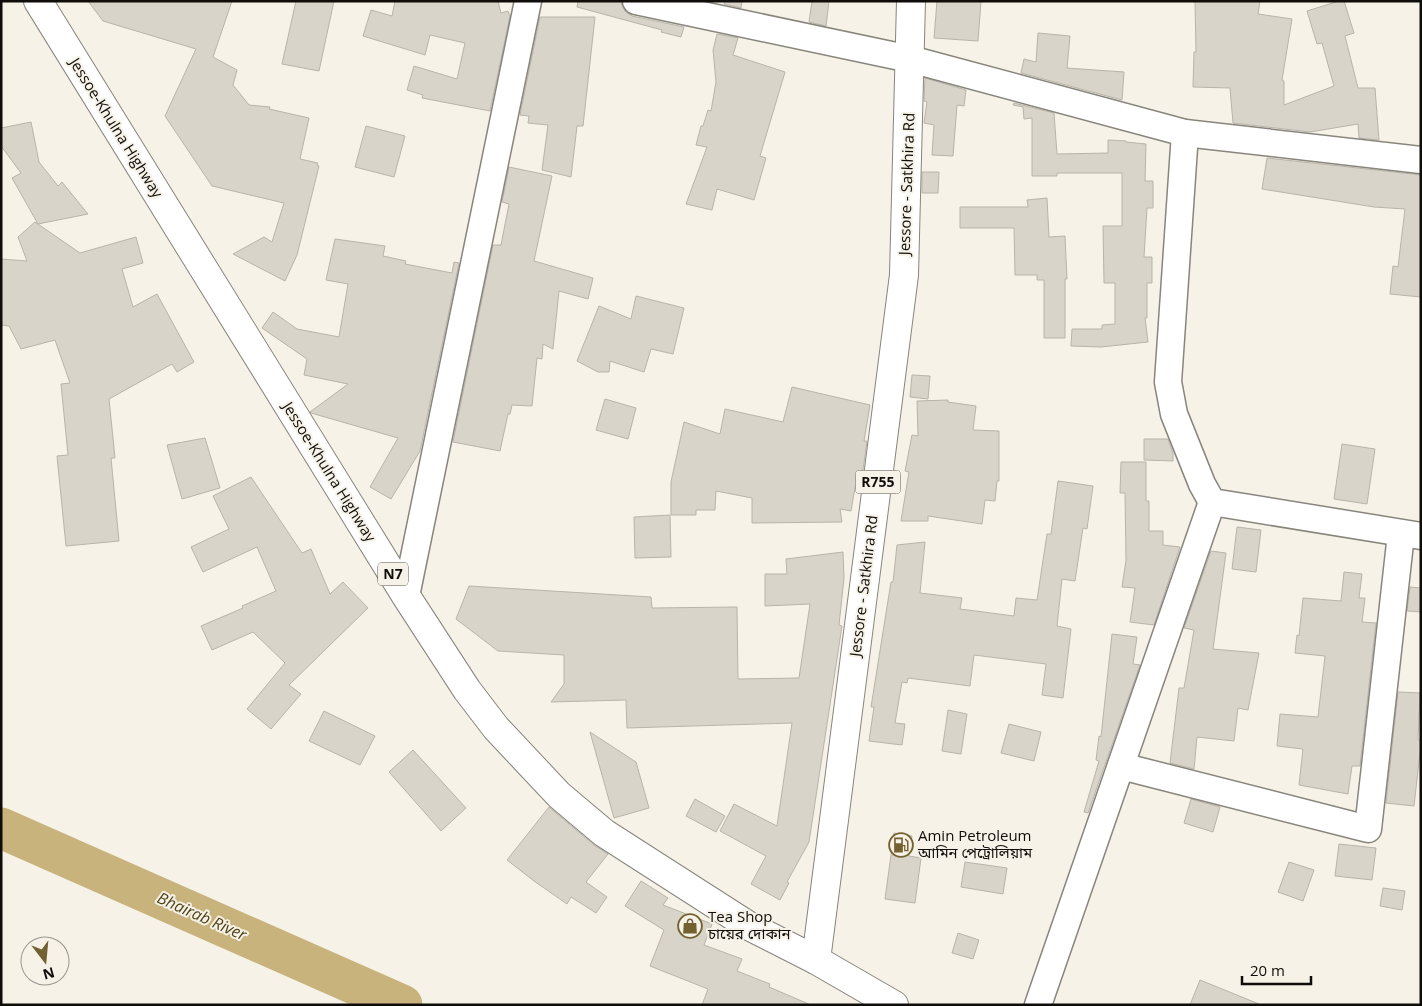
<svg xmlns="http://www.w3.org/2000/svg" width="1422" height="1006" viewBox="0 0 1422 1006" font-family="'Open Sans','Noto Sans Bengali',sans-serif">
<rect width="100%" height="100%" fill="#f6f2e8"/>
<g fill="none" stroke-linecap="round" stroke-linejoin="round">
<path stroke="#c8b37c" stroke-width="41" d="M1,828L402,1005"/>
</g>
<g fill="#d8d4ca" stroke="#b8b4aa">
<path d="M88,1H232L213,57L237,70L233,85L249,105L270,107L269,109L309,118L300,159L318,163L317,165L319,166L297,255L285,281L233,254L264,237L272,242L284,203L212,186L165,116L196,49L103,21Z"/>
<path d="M296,1H334L319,71L282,64Z"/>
<path d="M395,1H498L501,13L508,11L510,16L490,111L422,98L423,95L407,90L414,66L457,79L465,43L430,35L425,55L363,36L371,10L392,16Z"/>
<path d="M578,1H621L622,6L626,12L632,16L684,27L681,37L661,32L662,30L577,7Z"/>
<path d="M725,1H742L741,8L724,4Z"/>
<path d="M812,1H829L826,26L809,22Z"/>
<path d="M937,1H981L978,41L934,38Z"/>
<path d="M1195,1H1260L1258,14L1292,19L1282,80L1284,81V105L1334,86L1322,43L1317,44L1307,11L1339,1H1344L1354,33L1345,36L1358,88H1375L1379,140L1359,138L1358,124L1310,132L1233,123L1230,88L1193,87L1194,52H1196Z"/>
<path d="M540,17H595L583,126H577L571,177L542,170L548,125L528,123L529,116L520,115Z"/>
<path d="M1038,33L1070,36L1067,68L1124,72L1122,100L1021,73L1024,59L1036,62Z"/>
<path d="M717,34L738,38L733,55L785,72L760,156L766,158L754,200L717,189L712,210L686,204L707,147L696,145L701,126H703L708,110L711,111L716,82L713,50Z"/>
<path d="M925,78L966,90L964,106L957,105L953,156L932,155L934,125L924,123L927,102L924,101Z"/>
<path d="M1014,103L1054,113L1057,154L1108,153V140L1126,141V142L1146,144L1145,181H1153V208H1147L1144,257H1152V283H1147V318H1145L1148,342L1101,347L1071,346L1072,329H1102V325L1115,324V283H1104L1103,226H1122V173H1057V176H1032V118L1024,119L1023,107L1013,105Z"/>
<path d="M31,122L39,162L58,186L62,182L88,214L38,224L12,178L21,173L1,146V128Z"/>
<path d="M366,126L405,136L394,177L355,167Z"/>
<path d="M1267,158L1421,175V297L1390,294L1393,266L1398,267L1405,209L1374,207L1262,189Z"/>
<path d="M509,167L552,176L534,261L593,278L588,299L559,291L553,349L543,344L542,359L537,358L532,406L512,405L510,414H508L500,451L453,442L493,245H501L509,204L502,202Z"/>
<path d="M922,172H939L938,193H922Z"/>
<path d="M1047,198L1049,237L1065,236L1067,279H1065V338H1044V280H1037V275H1015L1014,228H960V207H1028L1027,200Z"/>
<path d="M35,222L80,253L136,237L143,263L122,269L133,307L157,294L194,362L177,372L172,364L109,399L115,458H111L119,541L66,546L57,456L68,455L61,384L70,383L55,340L21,349L9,326L1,325V259L27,261L18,237Z"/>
<path d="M335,239L385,246L383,256L406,261L405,264L452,273L454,262L459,263L420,451L391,499L370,487L398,438L311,413L310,412L348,384L304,375L307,359L262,328L273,312L297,329L339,337L348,284L326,280Z"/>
<path d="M636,296L684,308L673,354L651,349L644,372L610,361L609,372H598L577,361L599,306L631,319Z"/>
<path d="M912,375L930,376L928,399L910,397Z"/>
<path d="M792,387L870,405L864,441H867L862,477L857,476L851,511L840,509L842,522L752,523V498L716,491L715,510H696V515H671V482L684,422L720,434L725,409L783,422Z"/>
<path d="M605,399L636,408L628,439L596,430Z"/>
<path d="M948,400V402L976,406L973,430L999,431V481H997L995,501L985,500L982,524L928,516V521H901L909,472L905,471L912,435L918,436L917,401Z"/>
<path d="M205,438L220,488L182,499L167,445Z"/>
<path d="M1144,439H1168L1173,453V461L1144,460Z"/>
<path d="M1342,444L1375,449L1367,504L1334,499Z"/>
<path d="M1121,462H1146V501H1149V531H1163V545L1180,547L1154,625L1130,622L1135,588L1122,587L1126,560L1125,493H1120Z"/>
<path d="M251,477L302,553L311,549L330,594L343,582L368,608L289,685L301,694L271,729L247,709L285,663L253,632L212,650L201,626L243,608L242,606L276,591L257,547L203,572L191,547L229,529L213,496Z"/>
<path d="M1058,481L1093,486L1087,529L1083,528L1075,581L1062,579L1057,626L1071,629L1063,698L1042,695L1046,664L974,655L970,686L908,678L907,683L902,682L895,723L905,724L902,745L869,741L874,707H871L891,582H893L897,545L925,542L920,593L962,598L960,609L1014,616L1016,598L1037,600L1047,534H1051Z"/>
<path d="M670,515L671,557L635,558L634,517Z"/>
<path d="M1237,527L1261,530L1256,572L1232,569Z"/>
<path d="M1211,551L1226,553L1213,649L1259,653L1248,710L1238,708L1234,741L1197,737L1194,769L1170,763L1179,688H1184L1194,630L1184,628Z"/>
<path d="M843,552L844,578L839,625L842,626L809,842L787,882L789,883L780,900L751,884L766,856L720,831L734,804L777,826L792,723L627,728L626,700L551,702L564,684V655L498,651L456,619L469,586L651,597L652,608L737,607L738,679L799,678L810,604L765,606V574H787L786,559Z"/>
<path d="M1344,572L1362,574L1359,598H1365L1362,622L1376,623L1360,766H1352L1348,794L1299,785L1303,749L1277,746L1280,714L1318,717L1325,656L1295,653L1297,635L1299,636L1303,598L1341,601Z"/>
<path d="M1410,587L1421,588V612L1407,611Z"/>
<path d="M1112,634L1137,637L1133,664L1140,665L1088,813L1084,812L1099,761L1096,760L1099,736L1101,737Z"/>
<path d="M1398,692L1420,693L1418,740H1421V744L1414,806L1386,803Z"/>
<path d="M948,710L967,714L961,754L942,751Z"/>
<path d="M324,711L375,736L360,765L309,741Z"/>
<path d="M1009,724L1041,732L1034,761L1001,753Z"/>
<path d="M590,732L636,762L649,808L614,818Z"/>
<path d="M413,750L466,808L441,831L389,772Z"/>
<path d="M695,799L725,816L716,832L686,816Z"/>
<path d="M1191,799L1220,807L1213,832L1184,823Z"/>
<path d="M549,807L594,845L608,854L586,882L607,897L596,913L571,897L567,904L534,881L507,860Z"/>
<path d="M894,833L912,836L909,856L921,858L915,903L885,899Z"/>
<path d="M1339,844L1376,848L1372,880L1335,876Z"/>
<path d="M965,862L1007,868L1003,894L961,887Z"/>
<path d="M1289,862L1314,870L1303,901L1278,892Z"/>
<path d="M641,881L668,898L663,905L712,924L704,945L742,959L737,971L770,984L769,987L811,1005H702L708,989L650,966L664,930L625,906Z"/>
<path d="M1383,888L1405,891L1402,910L1380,906Z"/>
<path d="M958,933L979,940L973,959L952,953Z"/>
<path d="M1200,980L1259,1004V1005H1190Z"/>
</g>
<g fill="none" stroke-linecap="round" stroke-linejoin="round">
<g stroke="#88857c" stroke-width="29">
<g id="street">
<path d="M636,1L910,59L1185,133L1421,160"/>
<path d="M1185,133L1168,382L1174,414L1202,484L1212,502L1421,536"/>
<path d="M406,596L528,1"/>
<path d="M1121,766L1368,829L1401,534"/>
<path d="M1038,1005L1212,502"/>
</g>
</g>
<g stroke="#88857c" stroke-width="30">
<path id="primary" d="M816,960L904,275L911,1"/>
</g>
<g stroke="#88857c" stroke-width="30">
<path id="highway" d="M38,1L406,596L467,690L496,728L559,795L604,833L749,926L816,960L894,1005"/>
</g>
<use href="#street" stroke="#fff" stroke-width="26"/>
<use href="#primary" stroke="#fff" stroke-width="28"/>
<use href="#highway" stroke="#fff" stroke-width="28"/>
</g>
<defs>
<g id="fuel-ring" transform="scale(1.25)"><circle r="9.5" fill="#f6f2e8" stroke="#73612f" stroke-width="1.5"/><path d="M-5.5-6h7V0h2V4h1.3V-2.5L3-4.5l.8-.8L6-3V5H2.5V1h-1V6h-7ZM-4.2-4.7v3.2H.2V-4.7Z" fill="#73612f"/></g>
<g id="shop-ring" transform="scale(1.25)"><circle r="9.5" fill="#f6f2e8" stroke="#73612f" stroke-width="1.5"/><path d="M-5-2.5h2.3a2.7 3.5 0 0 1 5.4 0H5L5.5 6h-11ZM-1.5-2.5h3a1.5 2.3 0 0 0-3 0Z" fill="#73612f"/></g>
</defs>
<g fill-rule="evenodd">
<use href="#fuel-ring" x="901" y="845"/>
<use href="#shop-ring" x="690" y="926"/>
</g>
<g text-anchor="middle" stroke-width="4" stroke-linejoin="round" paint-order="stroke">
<g fill="#f6f2e8" stroke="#54524d" stroke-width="1">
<rect x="855.5" y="470.5" width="45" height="23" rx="4"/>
<rect x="378" y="562.5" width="30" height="23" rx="4"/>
</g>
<g font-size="14" font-weight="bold" fill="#0f0d0a">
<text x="878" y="487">R755</text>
<text x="393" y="579">N7</text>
</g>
<g font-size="15" fill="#0f0d0a" stroke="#f6f2e8">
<text transform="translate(116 128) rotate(58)" y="5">Jessoe-Khulna Highway</text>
<text transform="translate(907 184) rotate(-88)" y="5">Jessore - Satkhira Rd</text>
<text transform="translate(329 472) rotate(58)" y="5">Jessoe-Khulna Highway</text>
<text transform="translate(864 586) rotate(-83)" y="5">Jessore - Satkhira Rd</text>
</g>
<g font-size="15" fill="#0f0d0a" stroke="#f6f2e8" text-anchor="start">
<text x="918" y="841">Amin Petroleum<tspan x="918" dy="17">আমিন পেট্রোলিয়াম</tspan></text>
<text x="708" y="922">Tea Shop<tspan x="708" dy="17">চায়ের দোকান</tspan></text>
</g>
<g font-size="16" font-style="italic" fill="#514216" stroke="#f6f2e8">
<text transform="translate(202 916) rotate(24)" y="6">Bhairab River</text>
</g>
</g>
<rect width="1422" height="1006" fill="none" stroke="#0f0d0a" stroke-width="5"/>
<g transform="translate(45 961) rotate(164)"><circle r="24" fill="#f6f2e8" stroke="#9a968f"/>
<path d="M0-4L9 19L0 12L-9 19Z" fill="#73612f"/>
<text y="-8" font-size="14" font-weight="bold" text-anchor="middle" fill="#0f0d0a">N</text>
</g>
<path d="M1242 976v8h69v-8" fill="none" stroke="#0f0d0a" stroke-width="2.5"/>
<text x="1250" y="976" font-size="15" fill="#0f0d0a" stroke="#f6f2e8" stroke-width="4" paint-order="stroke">20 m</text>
</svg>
